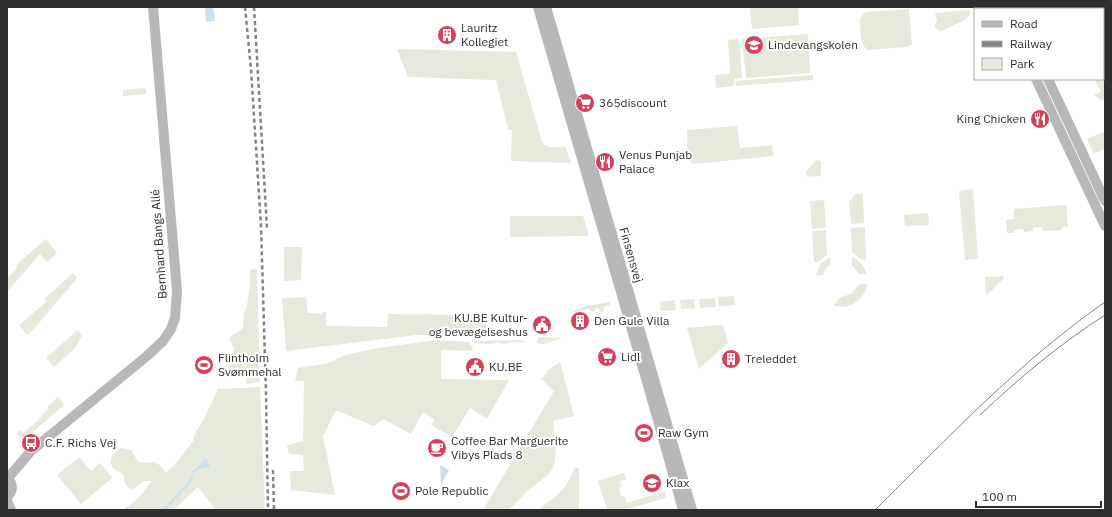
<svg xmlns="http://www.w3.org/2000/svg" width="1112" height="517" viewBox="0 0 1112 517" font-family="'IBM Plex Sans',sans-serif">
<rect width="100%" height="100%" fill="#fff"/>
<g fill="#e6eadd">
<path d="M750,7H798L799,25L752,29Z"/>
<path d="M1026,7H1062L1063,9H1027Z"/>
<path d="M909,9L912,45L906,47L869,50C858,45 861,29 860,19L865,12Z"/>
<path d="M965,10H969L970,13L967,19L941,31L934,27L937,20L935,13Z"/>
<path d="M808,34L810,73L746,78L742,39Z"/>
<path d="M739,39L742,78L734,79V86L716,88L715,75L728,74L730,72L728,40Z"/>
<path d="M397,49L516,52L542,142C549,150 556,147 565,146L571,163L511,161L512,130L508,129L496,80L408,77Z"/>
<path d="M1103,61L1105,64V99L1102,101L1094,95L1101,92L1095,79H1103Z"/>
<path d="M813,75V80L736,86L735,81Z"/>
<path d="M145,88L147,93L145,94L123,96V90Z"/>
<path d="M737,126L740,148L772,145L773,156L693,164L688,159L687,130Z"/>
<path d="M1105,131V149L1094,154L1087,139Z"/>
<path d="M816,160L821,161V176L807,177L806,172Z"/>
<path d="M973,189L978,259L965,260L959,191Z"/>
<path d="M855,194H863L864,223L851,224L849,201L852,199Z"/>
<path d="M824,200L826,228L812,229L810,201Z"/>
<path d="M1066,205L1068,227H1062V230L1043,231L1042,227L1033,228V231L1024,232L1023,229L1014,230V233H1007L1006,220L1014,219V209Z"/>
<path d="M928,213L929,225L905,226L904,215Z"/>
<path d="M510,216H583L589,236L510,237Z"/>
<path d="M865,227L866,259L862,260L852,252L851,228Z"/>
<path d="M826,230L827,255L818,262H814L812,231Z"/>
<path d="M46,239L57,253L47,262L40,254L7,292V278L16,269L17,264Z"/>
<path d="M284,247H302L301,280L284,281Z"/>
<path d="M830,257L831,264L827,267L823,275H816L821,263Z"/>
<path d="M852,257C860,260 864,267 867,274H859L852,265Z"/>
<path d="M257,269L260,382L246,384L247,377L227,371L234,349L229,338L243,328L244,311H246L250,288V270Z"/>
<path d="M73,273L77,278L33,330L27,335L19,325L46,302L44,299Z"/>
<path d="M1004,276V278L986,296L985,277Z"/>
<path d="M859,284H867C865,300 849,311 833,305L841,297L851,294Z"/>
<path d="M734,296L735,305L719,306L718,297Z"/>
<path d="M306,297L308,313L322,314L323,312H326V326L387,327L388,314L489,315L486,323V335H416L286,351L282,298Z"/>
<path d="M715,298L716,307L700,308L699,299Z"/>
<path d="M694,299L695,308L681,309L680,300Z"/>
<path d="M675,300L676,310L661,311L660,302Z"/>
<path d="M610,302V305L605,306L603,312H601L597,307L594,312L588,309L573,313V311L586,306Z"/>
<path d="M723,325L728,343L699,369L687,328Z"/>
<path d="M78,330L82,336L75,348L54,367L46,358Z"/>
<path d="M539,337L562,338L544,344L537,343V339Z"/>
<path d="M438,340L468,342L472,346L473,351L441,350V379L509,380L487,419L470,408L452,437L431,425L435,420L423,412L411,434L383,419L374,426L336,410L323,436L335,495L291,490L290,471H304L303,455L289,454L287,445L303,441L304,381H295L298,368L329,363L345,355L378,348Z"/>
<path d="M515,340L526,341L524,342H515L502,344L499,342L492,344L474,343V341Z"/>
<path d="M560,362L574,416L553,421L556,450L554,465L549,474L526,492L509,510H483L554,391L542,379L548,370Z"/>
<path d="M260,387L265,510H216L198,487L174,510H122L138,499L152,481H143C138,486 129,495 125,482C124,480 124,477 123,475C121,472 116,471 113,468C107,460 114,451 122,448L131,450L137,460L141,463L155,462L161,466L166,473L177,462L194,440V435L203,421L218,389Z"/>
<path d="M58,397L64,405L23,440L17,433L21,430L23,433L39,420V418L48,409V406Z"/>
<path d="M79,457L91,471L100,463L112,478L81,504L57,475Z"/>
<path d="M575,467L579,468V510H539C543,505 548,502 554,498C565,490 570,479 575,467Z"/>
<path d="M624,473L626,479L620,481L622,487L619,488L621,497L624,496L627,503L665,491L666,498L624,510H607L598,481Z"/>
</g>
<g fill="#cbe0e9">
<path d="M205,7H213L215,21L206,22Z"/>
<path d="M206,458L210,465L208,467L201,469L200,464Z"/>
<path d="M440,465L449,470L441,485Z"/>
</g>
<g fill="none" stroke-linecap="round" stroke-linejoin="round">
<g stroke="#cbe0e9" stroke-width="2.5">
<path d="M193,472L200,467"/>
<path d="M164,510L187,485L192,478"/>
</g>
<g stroke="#b8b8b8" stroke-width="10">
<path d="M538,7C586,175 637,342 683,510"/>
<path d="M546,7L692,510"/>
<path d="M1002,7L1003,9"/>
<path d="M1014,7V9"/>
<path d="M1036,79L1105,226"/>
<path d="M1048,79L1105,201"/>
<path d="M7,477C13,484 14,491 7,497"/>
<path d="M8,478L31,451L147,356L163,341L171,329L175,318L177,291L153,7"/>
<path d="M7,501L11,510"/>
</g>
<g stroke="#838383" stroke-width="1">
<path d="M980,415C1019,378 1060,344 1105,315"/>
<path d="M875,510C949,437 1019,362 1105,302"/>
</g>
<g stroke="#838383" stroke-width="2.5" stroke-dasharray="4 3" stroke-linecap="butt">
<path d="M245,7L251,69L261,226L266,393L268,510"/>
<path d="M254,7L267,228"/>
<path d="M273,470L274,510"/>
</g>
</g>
<defs>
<g id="building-disc" transform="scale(1)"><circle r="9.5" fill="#d5415b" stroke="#fff"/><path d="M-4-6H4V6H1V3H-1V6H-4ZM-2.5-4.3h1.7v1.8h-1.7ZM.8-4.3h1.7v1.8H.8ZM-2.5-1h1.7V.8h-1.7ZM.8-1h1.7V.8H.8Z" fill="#fff"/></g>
<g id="school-disc" transform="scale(1)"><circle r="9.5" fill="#d5415b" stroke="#fff"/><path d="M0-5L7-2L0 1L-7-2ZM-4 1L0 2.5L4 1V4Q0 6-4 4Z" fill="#fff"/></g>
<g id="supermarket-disc" transform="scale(1)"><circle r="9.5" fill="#d5415b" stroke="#fff"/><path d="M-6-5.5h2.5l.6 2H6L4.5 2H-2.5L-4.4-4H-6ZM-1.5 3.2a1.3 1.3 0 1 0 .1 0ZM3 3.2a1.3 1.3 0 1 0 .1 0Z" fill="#fff"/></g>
<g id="restaurant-disc" transform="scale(1)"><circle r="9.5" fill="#d5415b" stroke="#fff"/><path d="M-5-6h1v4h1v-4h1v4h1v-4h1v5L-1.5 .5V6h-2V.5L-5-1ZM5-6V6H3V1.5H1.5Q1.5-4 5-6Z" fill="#fff"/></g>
<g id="civic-disc" transform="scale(1)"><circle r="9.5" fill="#d5415b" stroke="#fff"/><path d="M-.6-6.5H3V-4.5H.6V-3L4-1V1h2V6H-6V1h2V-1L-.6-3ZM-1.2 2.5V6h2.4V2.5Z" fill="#fff"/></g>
<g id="stadium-disc" transform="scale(1)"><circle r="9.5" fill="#d5415b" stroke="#fff"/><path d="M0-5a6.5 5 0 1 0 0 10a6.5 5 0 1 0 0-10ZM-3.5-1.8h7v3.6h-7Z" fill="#fff"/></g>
<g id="bus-disc" transform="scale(1)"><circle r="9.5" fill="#d5415b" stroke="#fff"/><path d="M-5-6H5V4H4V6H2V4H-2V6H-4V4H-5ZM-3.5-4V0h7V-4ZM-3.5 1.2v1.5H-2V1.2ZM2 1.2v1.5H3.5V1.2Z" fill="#fff"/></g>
<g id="cafe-disc" transform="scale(1)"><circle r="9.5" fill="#d5415b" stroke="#fff"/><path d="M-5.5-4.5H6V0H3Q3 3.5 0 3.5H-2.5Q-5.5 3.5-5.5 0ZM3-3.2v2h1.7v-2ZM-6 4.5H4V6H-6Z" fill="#fff"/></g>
</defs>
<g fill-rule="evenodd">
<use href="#building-disc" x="447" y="35"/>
<use href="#school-disc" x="754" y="45"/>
<use href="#supermarket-disc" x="585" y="103"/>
<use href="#restaurant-disc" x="1040" y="119"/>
<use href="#restaurant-disc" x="605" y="162"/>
<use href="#building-disc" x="580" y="321"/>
<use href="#civic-disc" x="542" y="325"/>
<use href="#supermarket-disc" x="607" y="357"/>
<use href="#building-disc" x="731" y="359"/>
<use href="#stadium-disc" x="204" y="365"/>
<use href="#civic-disc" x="475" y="367"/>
<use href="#stadium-disc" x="644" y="433"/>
<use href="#bus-disc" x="31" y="443"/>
<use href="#cafe-disc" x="437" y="448"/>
<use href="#school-disc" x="652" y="483"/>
<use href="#stadium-disc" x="401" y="491"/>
</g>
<g text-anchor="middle" stroke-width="4" stroke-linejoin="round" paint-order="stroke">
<g font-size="12" fill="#2e2e2e" stroke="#fff" text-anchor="start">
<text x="461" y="32">Lauritz<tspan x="461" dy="14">Kollegiet</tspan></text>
<text x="768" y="49">Lindevangskolen</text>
<text x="599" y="107">365discount</text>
<text x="1026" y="123" text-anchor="end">King Chicken</text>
<text x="619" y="159">Venus Punjab<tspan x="619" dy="14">Palace</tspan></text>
<text x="528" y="322" text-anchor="end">KU.BE Kultur-<tspan x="528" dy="14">og bevægelseshus</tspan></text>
<text x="594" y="325">Den Gule Villa</text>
<text x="621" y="361">Lidl</text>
<text x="218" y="362">Flintholm<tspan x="218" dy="14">Svømmehal</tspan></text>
<text x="745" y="363">Treleddet</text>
<text x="489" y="371">KU.BE</text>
<text x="658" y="437">Raw Gym</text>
<text x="451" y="445">Coffee Bar Marguerite<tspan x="451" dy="14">Vibys Plads 8</tspan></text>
<text x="45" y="447">C.F. Richs Vej</text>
<text x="666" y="487">Klax</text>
<text x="415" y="495">Pole Republic</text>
</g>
<g font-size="12" fill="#2e2e2e" stroke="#fff">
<text transform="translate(159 244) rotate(-94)" y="4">Bernhard Bangs Allé</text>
<text transform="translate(631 255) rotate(74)" y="4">Finsensvej</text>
</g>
</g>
<rect width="1112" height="517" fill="none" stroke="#2e2e2e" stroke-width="16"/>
<rect x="974" y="8" width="130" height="72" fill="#ffffff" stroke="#ababab"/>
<rect x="982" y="21" width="20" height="6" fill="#b8b8b8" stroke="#ababab"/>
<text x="1010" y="28" font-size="12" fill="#2e2e2e">Road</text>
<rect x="982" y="41" width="20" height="6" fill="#838383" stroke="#ababab"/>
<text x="1010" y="48" font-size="12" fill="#2e2e2e">Railway</text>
<rect x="982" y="58" width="20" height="12" fill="#e6eadd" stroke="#ababab"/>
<text x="1010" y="68" font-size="12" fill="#2e2e2e">Park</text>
<path d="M976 501v6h125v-6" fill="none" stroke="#2e2e2e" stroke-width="2"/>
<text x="982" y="501" font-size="12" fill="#2e2e2e" stroke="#ffffff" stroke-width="3" paint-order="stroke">100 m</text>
</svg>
